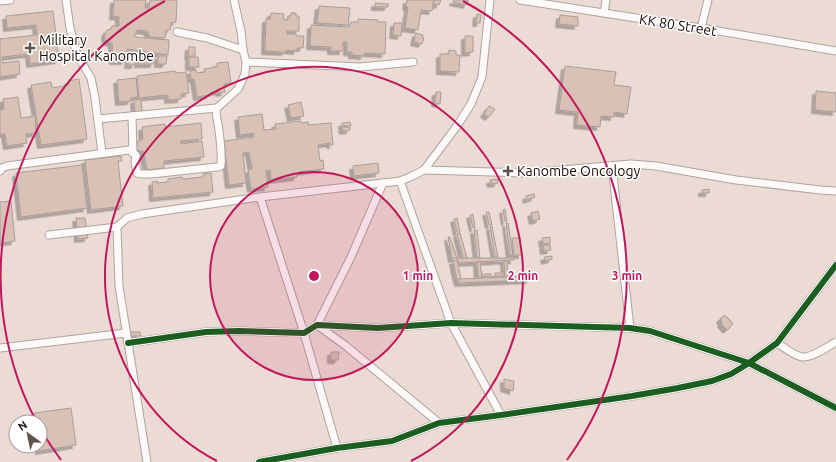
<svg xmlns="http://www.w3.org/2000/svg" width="836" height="462" viewBox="0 0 836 462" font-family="Ubuntu,sans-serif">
<defs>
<filter id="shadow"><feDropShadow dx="-3.5" dy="3.5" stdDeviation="0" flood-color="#0004"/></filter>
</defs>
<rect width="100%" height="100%" fill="#ebdbd4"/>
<g fill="#d9c1b6" stroke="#a99d98" filter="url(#shadow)">
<path d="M114,0H146L145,8H149L150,0H177L176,22L171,23L170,30H166L165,38L150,37L147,31L137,30L134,37L169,40L168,55L127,49L125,61H113L112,43L108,42L105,38V34L107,30L111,29L112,26H119V17L113,16Z"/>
<path d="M407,0H434L432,11L421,10L418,30L405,28L408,8L406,6Z"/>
<path d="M434,0H441L439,5L433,4Z"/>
<path d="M454,0H468L467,5L453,2Z"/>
<path d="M375,3L388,4V7H375Z"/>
<path d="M319,6L350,8L348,25L317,23Z"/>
<path d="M53,11L59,60L30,64L29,54L2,57L3,63L19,61L20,74L0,77V38V39L37,35L36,25L7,28L6,16Z"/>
<path d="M271,13L284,14L283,20H288V16H291V13H296V16H299V31H287V34H296V36H304L303,48H297V51L286,50L285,52L265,51L266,19H270Z"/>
<path d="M477,14L481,15L480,23H476Z"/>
<path d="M560,15L578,17V26L559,24Z"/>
<path d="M358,19L378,20V22H386L385,54L364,53V56L352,55V52H347V42H343V51H331V47L310,46L311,25L349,27L351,22H358Z"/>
<path d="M394,23H402L401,36L393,35Z"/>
<path d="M416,33L423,35L422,38H424L422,44L414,42Z"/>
<path d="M465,36H473V52L465,53Z"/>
<path d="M189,47H195V56H188Z"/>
<path d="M449,50L456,51V55H460L459,72L440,71V54H449Z"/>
<path d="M129,53L136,54L135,65H128Z"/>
<rect x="138" y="55" width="16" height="9"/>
<path d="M158,56H167L166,64H158Z"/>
<path d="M189,57H198L199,67H189Z"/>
<path d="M228,62L231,83L224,84L225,92L219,93V91L210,93V95L197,97L194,79H191L190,71L196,70L197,73L205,72L204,69L217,67V63Z"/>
<path d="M565,66L616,72L614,85L631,87L627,114L614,112V117L601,116L600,127L577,125L578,112L559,110Z"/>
<path d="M175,71L176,73L186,72L189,93L181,94V99L168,100V95L139,98L137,76Z"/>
<path d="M136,78L138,97L131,98V101L119,102L117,80Z"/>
<path d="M79,79L87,139L41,145L31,85L51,82L52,88L69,85L68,81Z"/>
<path d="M816,91L836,93V112L815,110Z"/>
<path d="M436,92H441L440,104L435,103Z"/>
<path d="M18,97L21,118L35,116L36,133L26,134L27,143L7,146L5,134H0V110L4,109L3,99Z"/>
<path d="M141,99L142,111L135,112L134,100Z"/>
<path d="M301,102L304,116L291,118L288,105Z"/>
<path d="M489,106L495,109L489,117L484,114Z"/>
<path d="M262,114L264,130L276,129L275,124L301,121V123L308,122V125L331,123L333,145H330V143L318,145L320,161L323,160L324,169L298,172L297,177L271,180L270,170L266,171L268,187L251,189L248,170L252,169L249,152L243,153L246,183L229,185L224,141L254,137L253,133L240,135L238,117Z"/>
<path d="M350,122L351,126H342V123Z"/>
<path d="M201,123L202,139L181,141V144L202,141L204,157L164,161V168L147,170L143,151H139L136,148L138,141L143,139L142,127L165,124V127Z"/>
<path d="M342,127H350V130L343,131Z"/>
<path d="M121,156L122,161H118L123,206L91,210L85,160Z"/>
<path d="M378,163L379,173L354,176L353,166Z"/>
<path d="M82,165L87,208L21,217L16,173Z"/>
<path d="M211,173L213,192L153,198L152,182L157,181V183L168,182V179L182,177L183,179L203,177V174Z"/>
<path d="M498,179V183L491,184L490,180Z"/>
<path d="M709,189V193H702V190Z"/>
<path d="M534,194L535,197L527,200L526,196Z"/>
<path d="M11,201L15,241L0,243V202Z"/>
<path d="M505,209L507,221L505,222L503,210Z"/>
<path d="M538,211L540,219L533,221L531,213Z"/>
<path d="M486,212H489L492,225H489Z"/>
<path d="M473,214L475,228H473L470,215Z"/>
<path d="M76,218H85L88,238L78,239Z"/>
<path d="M457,218L460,232H457L454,219Z"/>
<path d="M506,223H508L513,256L510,255Z"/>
<path d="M492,226L498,257H495L490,227Z"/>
<path d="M474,230H477L480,258H477Z"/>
<path d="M460,233L467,258H463L457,234Z"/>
<path d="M448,237H450L457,258L452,259Z"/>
<path d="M550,237V244H543L542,238Z"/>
<path d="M512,238H519L522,255H514Z"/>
<path d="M543,245H550L551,250L544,251Z"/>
<path d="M552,256V259L545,261L544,257Z"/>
<path d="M457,258H514V260L458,263Z"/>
<path d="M457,260L461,279L457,280L453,261Z"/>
<path d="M504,261H507L508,277H505Z"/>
<path d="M477,262H480L482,277H478Z"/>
<rect x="495" y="273" width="9" height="3"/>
<path d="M482,274H491V276L482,277Z"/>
<path d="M530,276V280L458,283V279Z"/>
<path d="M725,315L733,324L727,330L721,324L722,322L720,319Z"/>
<path d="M725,315L733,324L727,330L721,324L722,322L720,319Z"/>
<path d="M130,332H140L141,336H130Z"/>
<path d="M331,352H339L338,360H331Z"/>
<path d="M504,379L514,381L513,391L504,388Z"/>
<path d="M71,408L76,445L39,451V446H40V422H35L34,413Z"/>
</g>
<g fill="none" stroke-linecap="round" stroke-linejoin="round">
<g stroke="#b0a39e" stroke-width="9">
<g id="minor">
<path d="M66,0L70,28L77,55L91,78L95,98L102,153"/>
<path d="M234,0L241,31L243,50L246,62"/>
<path d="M520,0L701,28L836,51"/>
<path d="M0,1L10,0"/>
<path d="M604,13L606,0"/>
<path d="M701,28L708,0"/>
<path d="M177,32L207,38L243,50"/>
<path d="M132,116L133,153"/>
<path d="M98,119L217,108"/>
<path d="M612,166L630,328"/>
<path d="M424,170L527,173L631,164L656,166L736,180L820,190L836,191"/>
<path d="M0,171L2,168L7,166L129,150L136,155L135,162L137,173L141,174H151L217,167L221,166C222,152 220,137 218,124C217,118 215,113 217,108L238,89L245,74L246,62L360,67L413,62"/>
<path d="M400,181L451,323L501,415"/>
<path d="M383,183L351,257L317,325L346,346L439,423"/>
<path d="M260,197L304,333L337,448"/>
<path d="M117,227L119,286L147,462"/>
<path d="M49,235L117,227L127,218L142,214L260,197L383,183L400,181L410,177L424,170L457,126L471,104L482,77L490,0"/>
<path d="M128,343L206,332L239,331L304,333L317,325L378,328L451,323L630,328L650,331L749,363L836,408"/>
<path d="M777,343C783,347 795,356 802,357C812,358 827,347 836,342"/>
<path d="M0,348L126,333"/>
<path d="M259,462L337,448L392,441L439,423L501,415L632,396L678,388L712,381L731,374L749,363L777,343L836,265"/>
</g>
</g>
<use href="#minor" stroke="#fcfaf9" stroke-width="7"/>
<g stroke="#fff" stroke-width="8">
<g id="cycleway">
<path d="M128,343L206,332L239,331L304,333L317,325L378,328L451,323L630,328L650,331L749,363L836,408"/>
<path d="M259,462L337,448L392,441L439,423L501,415L632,396L678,388L712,381L731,374L749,363L777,343L836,265"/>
</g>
</g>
<use href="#cycleway" stroke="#1b5e20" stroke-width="6"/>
</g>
<circle cx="314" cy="276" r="104" fill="#c2185b" fill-opacity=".12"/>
<g fill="none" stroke="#c2185b" stroke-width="2">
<circle cx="314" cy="276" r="104"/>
<path d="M217 461A209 209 0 1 1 411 461"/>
<path d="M61 460A313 313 0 0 1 40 428M36 421A313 313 0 0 1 165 1M463 1A313 313 0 0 1 567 460"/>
</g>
<g fill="#5f534e" stroke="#fff" stroke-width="1.5">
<path d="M28 42h4v4h4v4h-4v4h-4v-4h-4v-4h4z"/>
<path d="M506 165h4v4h4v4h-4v4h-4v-4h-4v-4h4z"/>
</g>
<g text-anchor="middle" stroke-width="3" stroke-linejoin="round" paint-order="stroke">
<g font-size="14" fill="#130a06" stroke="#fff">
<text transform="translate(678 25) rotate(9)" y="5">KK 80 Street</text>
</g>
<g font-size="14" fill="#130a06" stroke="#fff" text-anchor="start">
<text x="39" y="45">Military<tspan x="39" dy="16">Hospital Kanombe</tspan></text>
<text x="517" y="176">Kanombe Oncology</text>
</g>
</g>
<circle cx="314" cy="276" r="6" fill="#c2185b" stroke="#fff" stroke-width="2"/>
<g font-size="12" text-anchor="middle" font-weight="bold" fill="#c2185b" stroke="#fff" stroke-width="3" stroke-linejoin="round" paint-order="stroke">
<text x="418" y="280">1 min</text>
<text x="523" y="280">2 min</text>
<text x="627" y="280">3 min</text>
</g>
<g transform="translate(28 434) rotate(327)"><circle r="19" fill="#ffffff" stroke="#a19d9b"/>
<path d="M0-3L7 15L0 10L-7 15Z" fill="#5f534e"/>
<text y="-6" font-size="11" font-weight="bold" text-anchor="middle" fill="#130a06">N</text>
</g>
</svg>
